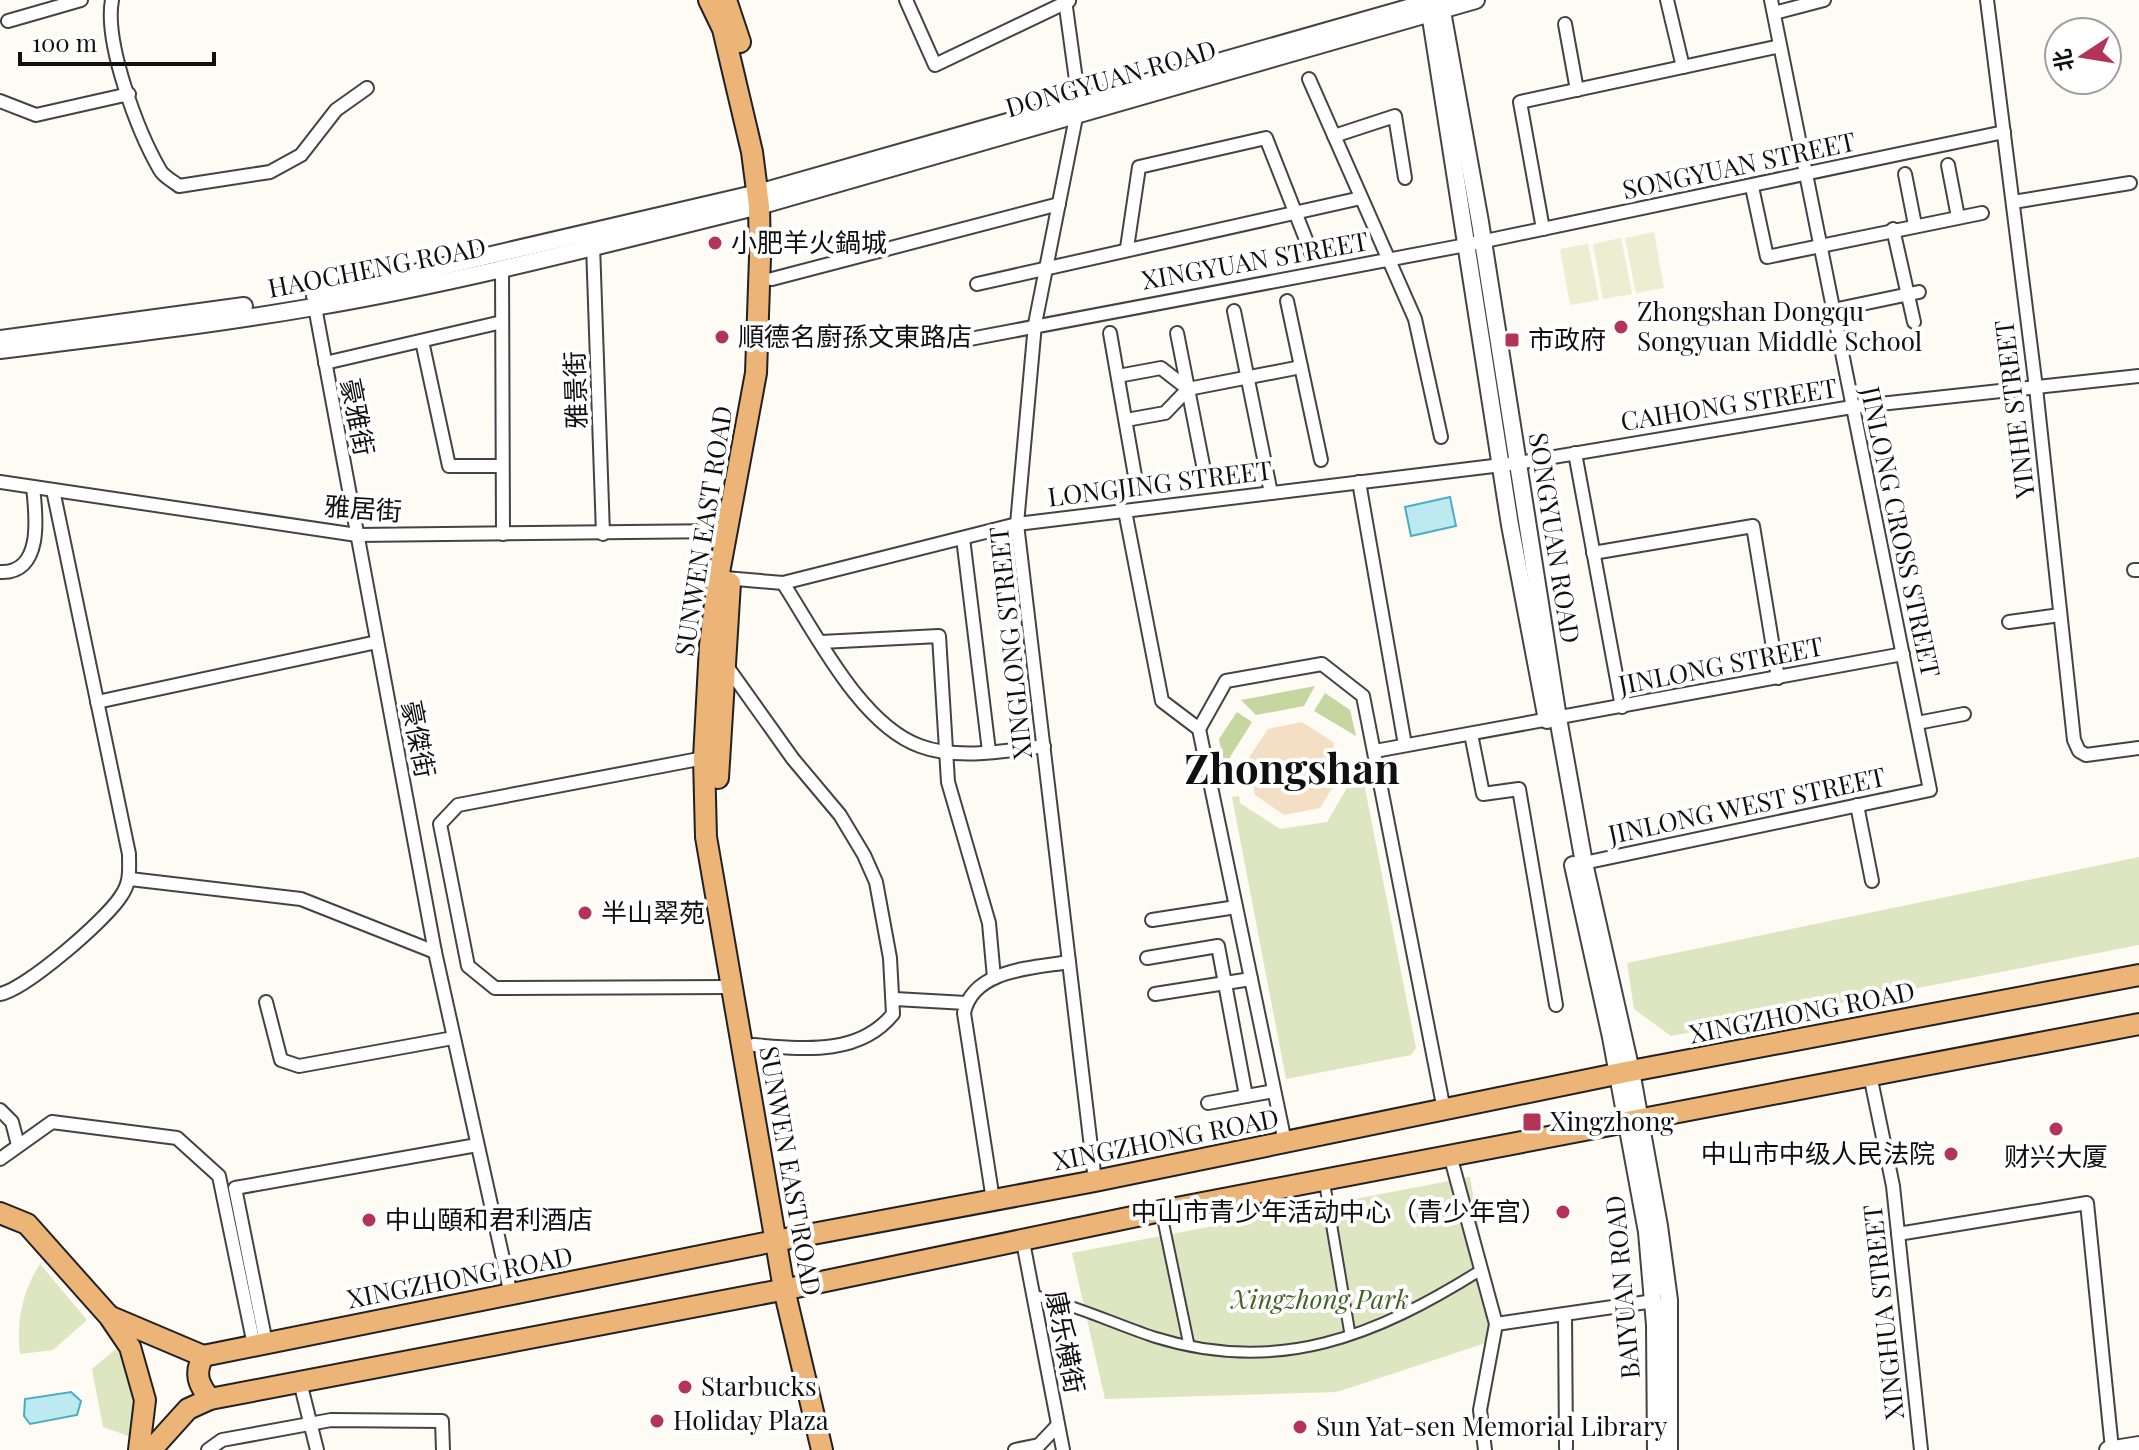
<svg xmlns="http://www.w3.org/2000/svg" width="2139" height="1450" viewBox="0 0 2139 1450" font-family="'Playfair Display','Noto Sans SC',serif">
<rect width="100%" height="100%" fill="#fefaf4"/>
<g fill="#dde6c0">
<path d="M1362,773L1416,1048L1411,1055L1286,1079L1232,797L1239,796L1240,803L1280,829L1327,822L1355,774Z"/>
<path d="M2139,857V945L1671,1036L1634,1009L1627,963Z"/>
<path d="M1470,1177L1498,1339L1337,1392L1105,1399L1072,1253Z"/>
<path d="M40,1264L87,1320L53,1350L20,1354C16,1322 22,1292 40,1264Z"/>
<path d="M116,1349C136,1376 136,1405 134,1438L103,1427L92,1369Z"/>
</g>
<g fill="#c5d6a0">
<path d="M1315,686L1304,706L1256,715L1241,700Z"/>
<path d="M1325,693L1350,710L1356,736L1314,711Z"/>
<path d="M1237,712L1252,722L1230,757L1231,764L1224,765L1219,739Z"/>
</g>
<path fill="#f5dfc4" d="M1302,722L1333,742L1339,777L1320,808L1284,815L1255,795L1248,759L1268,729Z"/>
<g fill="#ebeed1">
<path d="M1654,232L1664,288L1636,293L1625,238Z"/>
<path d="M1621,238L1632,294L1603,299L1593,244Z"/>
<path d="M1588,244L1599,300L1570,305L1560,249Z"/>
</g>
<g fill="#bdeaf1" stroke="#4aadc2" stroke-width="2">
<path d="M1450,497L1456,526L1411,536L1405,507Z"/>
<path d="M71,1392L81,1401L77,1415L30,1424L24,1416L25,1399Z"/>
</g>
<g fill="none" stroke-linecap="round" stroke-linejoin="round">
<g stroke="#434343" stroke-width="13">
<g id="pedestrian">
<path d="M1324,1180L1350,1334"/>
<path d="M1161,1211L1189,1345"/>
<path d="M1033,1295C1078,1306 1112,1323 1154,1337C1278,1376 1376,1336 1481,1270"/>
</g>
</g>
<g stroke="#434343" stroke-width="16">
<g id="minor">
<path d="M112,0C104,43 138,132 160,170C164,177 173,181 179,186L270,172L301,155L336,110L367,88"/>
<path d="M906,0L935,65L1069,1"/>
<path d="M1065,0L1079,102L1035,324L1017,524L1095,1181"/>
<path d="M1667,0L1683,67"/>
<path d="M1987,0L2036,388L2074,740L2079,751L2086,755L2139,748"/>
<path d="M1774,13L1824,0"/>
<path d="M8,21L81,0"/>
<path d="M1565,24L1577,90"/>
<path d="M1309,79L1415,319L1441,437"/>
<path d="M0,101L36,115L129,94"/>
<path d="M1334,136L1395,116L1405,178"/>
<path d="M1948,165L1958,217"/>
<path d="M1905,174L1915,225"/>
<path d="M1752,187L1767,257L1982,213"/>
<path d="M2013,202L2130,183"/>
<path d="M1543,229L1520,102L1780,46"/>
<path d="M1893,229L1914,322"/>
<path d="M593,245L603,534"/>
<path d="M1127,248L1139,167L1266,138L1312,255"/>
<path d="M502,268L503,534"/>
<path d="M772,279L1059,204"/>
<path d="M977,284L1361,198"/>
<path d="M1287,301L1321,460"/>
<path d="M315,307L435,952L511,1295"/>
<path d="M1833,310L1919,292"/>
<path d="M1234,311L1271,493"/>
<path d="M1110,333L1135,476"/>
<path d="M1177,333L1203,465"/>
<path d="M422,341L449,466H502"/>
<path d="M954,342L1466,245L2004,132"/>
<path d="M325,363L502,322"/>
<path d="M1118,376L1161,368L1188,389"/>
<path d="M1126,420L1165,413L1188,389L1301,367"/>
<path d="M1575,453L1622,707"/>
<path d="M0,482L357,535L726,531"/>
<path d="M1359,482L1405,745"/>
<path d="M1125,511L1162,701L1199,729L1285,1142"/>
<path d="M963,538L989,751"/>
<path d="M1593,553L1753,526L1778,678"/>
<path d="M2134,570H2139"/>
<path d="M0,572C44,574 36,514 33,487"/>
<path d="M725,578L783,583L1017,524L1518,463L1852,407L2139,376"/>
<path d="M783,583C816,634 861,725 920,746C957,760 1006,751 1044,746"/>
<path d="M2009,622L2060,615"/>
<path d="M821,642L939,636L948,782L989,923L994,978"/>
<path d="M726,665L793,759L840,815L864,855L876,882L890,958L893,1014C859,1056 803,1049 754,1045"/>
<path d="M97,702L377,642"/>
<path d="M1917,723L1964,714"/>
<path d="M1199,729L1226,681L1322,664L1363,696L1444,1110"/>
<path d="M1471,734L1483,794L1519,789L1556,1005"/>
<path d="M1375,751L1903,654"/>
<path d="M704,758L458,805L440,824L468,966L495,988L729,987"/>
<path d="M1857,805L1872,881"/>
<path d="M1579,864L1930,790L1771,0"/>
<path d="M130,879L301,899L435,952"/>
<path d="M1152,920L1236,907"/>
<path d="M1147,958L1218,946L1246,1096"/>
<path d="M0,994C25,990 107,919 121,896C131,882 129,870 129,854L53,490"/>
<path d="M1155,994L1251,979"/>
<path d="M895,999L966,1003"/>
<path d="M266,1002L281,1060L299,1066L453,1038"/>
<path d="M1870,1075L1893,1186L1921,1450"/>
<path d="M1208,1103L1274,1091"/>
<path d="M0,1110L12,1122L18,1145"/>
<path d="M1450,1155L1496,1324L1480,1410L1485,1450"/>
<path d="M0,1159L52,1122L177,1138L219,1176L254,1345"/>
<path d="M993,1200L964,1013C973,969 1033,968 1069,962"/>
<path d="M1898,1234L2087,1203L2112,1449"/>
<path d="M1023,1242L1063,1450"/>
<path d="M1565,1314L1566,1448"/>
<path d="M1496,1324L1654,1301"/>
<path d="M266,1343L235,1188L477,1145"/>
<path d="M300,1382L317,1450"/>
<path d="M208,1450L222,1440L331,1420L442,1421L443,1450"/>
<path d="M1015,1450L1039,1445L1058,1425"/>
</g>
</g>
<g stroke="#434343" stroke-width="20">
<g id="tertiary">
<path d="M1440,0L1480,222L1558,718L1584,863L1631,1071L1659,1226L1669,1300V1450"/>
<path d="M1429,6L1510,525L1547,720"/>
<path d="M315,296L758,193L1436,0"/>
<path d="M0,339L244,306"/>
<path d="M0,350C105,337 210,325 314,307C463,282 612,242 759,206L1476,0"/>
<path d="M1573,865L1611,1037L1647,1232L1655,1325L1656,1450"/>
<path d="M2108,1450L2139,1445"/>
</g>
</g>
<g stroke="#212121" stroke-width="24">
<g id="primary">
<path d="M709,0L723,29L752,152L759,206L760,257L756,373L718,578L710,646L704,758L706,837L784,1289L822,1450"/>
<path d="M726,0L740,42"/>
<path d="M718,778L730,583"/>
<path d="M0,1213L27,1224L109,1316L130,1347L145,1400L139,1450"/>
<path d="M111,1317L203,1356"/>
<path d="M203,1356L775,1241L1095,1181L1631,1071L2139,975"/>
<path d="M203,1356C194,1374 198,1384 210,1399"/>
<path d="M151,1450L188,1409L210,1399L797,1287L1161,1211L2139,1024"/>
</g>
</g>
<use href="#pedestrian" stroke="#fff" stroke-width="9"/>
<use href="#minor" stroke="#fff" stroke-width="12"/>
<use href="#tertiary" stroke="#fff" stroke-width="16"/>
<use href="#primary" stroke="#ecb476" stroke-width="20"/>
</g>
<g fill="#b43457" stroke="#fff" stroke-width="3">
<circle cx="715" cy="243" r="8"/>
<circle cx="1621" cy="327" r="8"/>
<circle cx="722" cy="337" r="8"/>
<rect x="1504" y="332" width="16" height="16" rx="4"/>
<circle cx="585" cy="913" r="8"/>
<rect x="1522" y="1112" width="20" height="20" rx="4"/>
<circle cx="2056" cy="1129" r="8"/>
<circle cx="1951" cy="1154" r="8"/>
<circle cx="1563" cy="1212" r="8"/>
<circle cx="369" cy="1220" r="8"/>
<circle cx="685" cy="1387" r="8"/>
<circle cx="657" cy="1421" r="8"/>
<circle cx="1300" cy="1427" r="8"/>
</g>
<g text-anchor="middle" stroke-width="8" stroke-linejoin="round" paint-order="stroke">
<g font-size="26" fill="#101010" stroke="#fff">
<text transform="translate(1111 79) rotate(-16)" y="9">DONGYUAN ROAD</text>
<text transform="translate(1739 166) rotate(-12)" y="9">SONGYUAN STREET</text>
<text transform="translate(1255 261) rotate(-10)" y="9">XINGYUAN STREET</text>
<text transform="translate(377 268) rotate(-11)" y="9">HAOCHENG ROAD</text>
<text transform="translate(576 390) rotate(-92)" y="9">雅景街</text>
<text transform="translate(1729 405) rotate(-9)" y="9">CAIHONG STREET</text>
<text transform="translate(2015 409) rotate(-97)" y="9">YINHE STREET</text>
<text transform="translate(357 417) rotate(79)" y="9">豪雅街</text>
<text transform="translate(1160 484) rotate(-7)" y="9">LONGJING STREET</text>
<text transform="translate(363 509) rotate(4)" y="9">雅居街</text>
<text transform="translate(704 531) rotate(-81)" y="9">SUNWEN EAST ROAD</text>
<text transform="translate(1900 532) rotate(78)" y="9">JINLONG CROSS STREET</text>
<text transform="translate(1554 538) rotate(81)" y="9">SONGYUAN ROAD</text>
<text transform="translate(1011 643) rotate(-96)" y="9">XINGLONG STREET</text>
<text transform="translate(1721 666) rotate(-11)" y="9">JINLONG STREET</text>
<text transform="translate(418 739) rotate(79)" y="9">豪傑街</text>
<text transform="translate(1747 806) rotate(-12)" y="9">JINLONG WEST STREET</text>
<text transform="translate(1802 1013) rotate(-11)" y="9">XINGZHONG ROAD</text>
<text transform="translate(1166 1140) rotate(-11)" y="9">XINGZHONG ROAD</text>
<text transform="translate(790 1171) rotate(80)" y="9">SUNWEN EAST ROAD</text>
<text transform="translate(460 1278) rotate(-11)" y="9">XINGZHONG ROAD</text>
<text transform="translate(1623 1287) rotate(-95)" y="9">BAIYUAN ROAD</text>
<text transform="translate(1884 1312) rotate(-96)" y="9">XINGHUA STREET</text>
<text transform="translate(1065 1342) rotate(79)" y="9">康乐横街</text>
</g>
<g font-size="26" fill="#101010" stroke="#fff" text-anchor="start">
<text x="731" y="252">小肥羊火鍋城</text>
<text x="1637" y="321">Zhongshan Dongqu<tspan x="1637" dy="30">Songyuan Middle School</tspan></text>
<text x="738" y="346">順德名廚孫文東路店</text>
<text x="1528" y="349">市政府</text>
<text x="601" y="922">半山翠苑</text>
<text x="1550" y="1131">Xingzhong</text>
<text x="1935" y="1163" text-anchor="end">中山市中级人民法院</text>
<text x="2056" y="1166" text-anchor="middle">财兴大厦</text>
<text x="1547" y="1221" text-anchor="end">中山市青少年活动中心（青少年宫）</text>
<text x="385" y="1229">中山頤和君利酒店</text>
<text x="701" y="1396">Starbucks</text>
<text x="673" y="1430">Holiday Plaza</text>
<text x="1316" y="1436">Sun Yat-sen Memorial Library</text>
</g>
<g font-size="26" font-style="italic" fill="#406325" stroke="#fff">
<text x="1320" y="1309">Xingzhong Park</text>
</g>
<g font-size="42" font-weight="bold" fill="#101010" stroke="#fff">
<text x="1292" y="784">Zhongshan</text>
</g>
</g>
<g transform="translate(2083 56) rotate(258)"><circle r="38" fill="#ffffff" stroke="#9f9f9f" stroke-width="2"/>
<path d="M0-6L14 30L0 20L-14 30Z" fill="#b43457"/>
<text y="-12" font-size="22" font-weight="bold" text-anchor="middle" fill="#101010">北</text>
</g>
<path d="M20 52v12h194v-12" fill="none" stroke="#101010" stroke-width="4"/>
<text x="32" y="52" font-size="24" fill="#101010" stroke="#ffffff" stroke-width="6" paint-order="stroke">100 m</text>
</svg>
